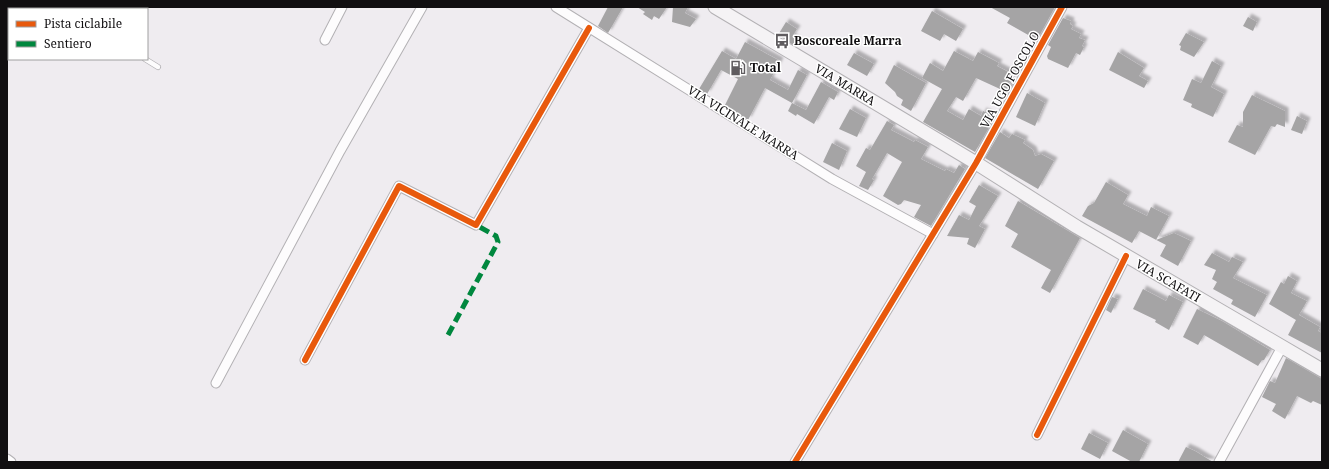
<svg xmlns="http://www.w3.org/2000/svg" width="1329" height="469" viewBox="0 0 1329 469" font-family="'Noto Serif',serif">
<defs>
<filter id="shadow"><feDropShadow dx="3.5" dy="-3.5" stdDeviation="1" flood-color="#0004"/></filter>
</defs>
<rect width="100%" height="100%" fill="#efecf0"/>
<g fill="#a5a4a5" filter="url(#shadow)">
<path d="M608,7H623L608,33L598,26Z"/>
<path d="M637,7H667L659,19L654,16L652,20L643,14L645,12Z"/>
<path d="M673,7H688L685,13L696,19L690,27L672,22Z"/>
<path d="M990,7H1055L1037,40L1007,23L1010,18Z"/>
<path d="M932,11L963,29L956,41L944,34L940,41L921,31Z"/>
<path d="M1248,17L1257,22L1253,31L1243,26Z"/>
<path d="M1063,18L1071,21L1070,24L1073,26L1071,29L1081,34L1079,38L1085,40L1082,46L1084,47L1080,55L1076,53L1068,68L1048,59L1047,56L1051,47L1048,45Z"/>
<path d="M786,22L797,29L792,37L796,39L793,45L778,35Z"/>
<path d="M1186,33L1204,42L1194,57L1180,50L1181,46L1179,45Z"/>
<path d="M745,42L780,61L770,80L788,90L798,70L807,75L792,103L765,88L748,120L725,105L738,79L721,70L707,94L699,89L722,51L736,59Z"/>
<path d="M954,51L973,61L978,52L999,63L997,66L1014,75L1009,83L1012,85L1005,97L998,93L1000,89L976,78L963,101L956,97L947,111L963,120L969,109L981,116L983,111L995,117L975,152L923,122L942,89L922,78L930,63L943,71Z"/>
<path d="M1118,52L1144,68L1139,76L1148,81L1144,88L1109,70Z"/>
<path d="M854,53L874,64L867,76L847,65Z"/>
<path d="M1212,61L1221,66L1211,87L1224,94L1213,117L1191,107L1192,104L1183,100L1192,79L1201,83Z"/>
<path d="M894,65L926,83L911,111L901,105L903,100L897,96L895,92L885,83Z"/>
<path d="M821,82L838,92L834,100L829,97L814,124L797,114L796,116L788,111L792,103L806,110Z"/>
<path d="M1027,93L1045,103L1035,126L1016,117Z"/>
<path d="M1252,95L1285,111V127L1277,124L1275,127L1271,126L1255,155L1228,142L1237,125L1243,127V112Z"/>
<path d="M850,109L866,118L857,137L839,129Z"/>
<path d="M1297,116L1307,121L1302,134L1291,130Z"/>
<path d="M887,121L894,125L891,130L914,142L915,140L928,147L921,159L945,171L946,169L954,173L959,165L965,169L931,226L914,217L921,205L904,200L901,204L898,205L883,196L902,162L887,153L872,179L874,180L868,190L859,186L866,172L856,166L866,148L870,150Z"/>
<path d="M1000,132L1009,138L1012,134L1025,140L1023,143L1033,150L1035,156L1041,154L1054,161L1038,189L985,158Z"/>
<path d="M832,143L847,151L839,170L823,162Z"/>
<path d="M1106,182L1128,195L1123,204L1147,216L1151,207L1169,216L1156,240L1174,233L1191,241L1178,266L1160,256L1166,245L1139,231L1132,243L1082,216L1088,206L1094,203Z"/>
<path d="M979,185L998,196L979,226L985,229L975,248L967,244L969,238L947,236L959,215L969,220L976,206L969,202Z"/>
<path d="M1018,201L1080,238L1050,293L1041,288L1051,270L1011,247L1018,234L1005,226Z"/>
<path d="M1212,253L1229,262L1232,257L1243,262L1233,278L1267,295L1255,317L1231,304L1233,300L1213,289L1217,282L1212,279L1216,270L1204,265Z"/>
<path d="M1288,276L1297,281L1291,293L1307,301L1299,315L1320,327L1318,331L1322,333V353L1288,335L1296,320L1269,304L1281,282L1284,284Z"/>
<path d="M1143,289L1166,301L1169,295L1183,302L1169,330L1155,322L1156,320L1133,309Z"/>
<path d="M1112,297L1118,299L1111,313L1106,310Z"/>
<path d="M1197,309L1222,321L1270,350L1264,360H1262L1258,366L1204,335L1198,345L1183,337Z"/>
<path d="M1286,358L1322,379V405L1313,401L1311,403L1297,396L1285,419L1272,411L1276,404L1262,397L1270,381L1275,383Z"/>
<path d="M1123,430L1148,444L1139,462H1132L1112,451Z"/>
<path d="M1089,433L1108,443L1100,459L1081,449Z"/>
<path d="M1186,447L1195,451L1213,462H1178Z"/>
</g>
<g fill="none" stroke-linecap="round" stroke-linejoin="round">
<g stroke="#b3b1b4" stroke-width="6">
<g id="lane">
<path d="M51,7L54,9"/>
<path d="M145,59L158,67"/>
</g>
</g>
<g stroke="#b3b1b4" stroke-width="11">
<g id="street">
<path d="M556,7L832,179L933,234"/>
<path d="M7,13L9,10"/>
<path d="M325,40L342,7"/>
<path d="M305,360L399,186L476,225L589,28"/>
<path d="M216,383L340,151L422,7"/>
<path d="M1037,435L1126,256"/>
<path d="M7,459L11,462"/>
<path d="M795,462L976,163L1062,7"/>
<path d="M1219,462L1282,347"/>
</g>
</g>
<g stroke="#b3b1b4" stroke-width="15">
<path id="secondary" d="M715,7L976,163L1077,227L1322,370"/>
</g>
<use href="#lane" stroke="#fdfcfd" stroke-width="4.5"/>
<use href="#street" stroke="#fdfcfd" stroke-width="9"/>
<use href="#secondary" stroke="#f5f3f5" stroke-width="13"/>
<path stroke="#00873e" stroke-width="5" stroke-dasharray="10 5" stroke-linecap="butt" d="M448,335L498,242L496,236L476,225"/>
<g stroke="#fff" stroke-width="8">
<g id="cycleway">
<path d="M305,360L399,186L476,225L589,28"/>
<path d="M1037,435L1126,256"/>
<path d="M795,462L976,163L1062,7"/>
</g>
</g>
<use href="#cycleway" stroke="#e8590c" stroke-width="6"/>
</g>
<defs>
<g id="bus-bare" transform="scale(1.2)"><path d="M-5-6H5V4H4V6H2V4H-2V6H-4V4H-5ZM-3.5-4V0h7V-4ZM-3.5 1.2v1.5H-2V1.2ZM2 1.2v1.5H3.5V1.2Z" fill="#5f5c5f" stroke="#fff" stroke-width="2.5" paint-order="stroke"/></g>
<g id="fuel-bare" transform="scale(1.2)"><path d="M-5.5-6h7V0h2V4h1.3V-2.5L3-4.5l.8-.8L6-3V5H2.5V1h-1V6h-7ZM-4.2-4.7v3.2H.2V-4.7Z" fill="#5f5c5f" stroke="#fff" stroke-width="2.5" paint-order="stroke"/></g>
</defs>
<g fill-rule="evenodd">
<use href="#bus-bare" x="782" y="41"/>
<use href="#fuel-bare" x="738" y="68"/>
</g>
<g text-anchor="middle" stroke-width="3" stroke-linejoin="round" paint-order="stroke">
<g font-size="12" font-weight="bold" fill="#110f11" stroke="#fff" text-anchor="start">
<text x="794" y="45">Boscoreale Marra</text>
<text x="750" y="72">Total</text>
</g>
<g font-size="12" fill="#110f11" stroke="#fff">
<text transform="translate(1010 80) rotate(-61)" y="4">VIA UGO FOSCOLO</text>
<text transform="translate(845 85) rotate(31)" y="4">VIA MARRA</text>
<text transform="translate(743 123) rotate(32)" y="4">VIA VICINALE MARRA</text>
<text transform="translate(1168 281) rotate(30)" y="4">VIA SCAFATI</text>
</g>
</g>
<rect width="1329" height="469" fill="none" stroke="#110f11" stroke-width="16"/>
<rect x="8" y="8" width="140" height="52" fill="#ffffff" stroke="#a09fa0"/>
<rect x="16" y="21" width="20" height="6" fill="#e8590c" stroke="#a09fa0"/>
<text x="44" y="28" font-size="12" fill="#110f11">Pista ciclabile</text>
<rect x="16" y="41" width="20" height="6" fill="#00873e" stroke="#a09fa0"/>
<text x="44" y="48" font-size="12" fill="#110f11">Sentiero</text>
</svg>
